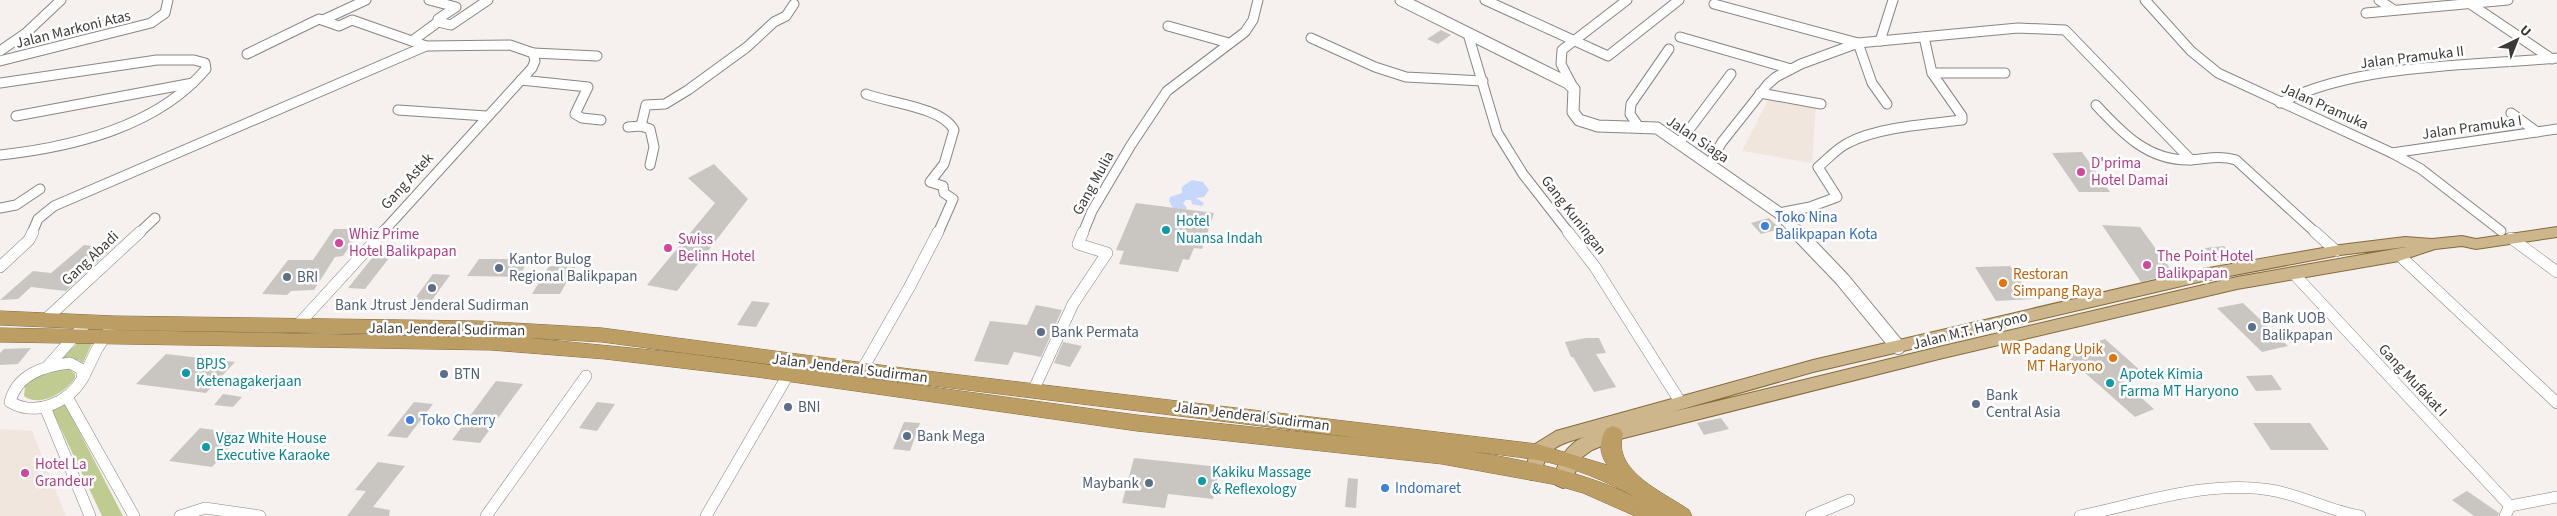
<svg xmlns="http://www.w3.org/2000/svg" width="2557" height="516" viewBox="0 0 2557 516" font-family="'Source Sans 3',sans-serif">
<rect width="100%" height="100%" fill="#f6f1ee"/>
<g fill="#f0e6dd">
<path d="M1768,100L1816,105L1812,163L1742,151Z"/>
<path d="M0,429L32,431L66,516H0Z"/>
</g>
<g fill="#bfcb90">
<path d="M80,341H93L83,363L78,360L58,361Z"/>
<path d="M68,368L75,374V378C66,392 40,408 24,396L25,387C37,373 51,371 68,368Z"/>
<path d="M62,403L65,404L123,516H102L53,412V408Z"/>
</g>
<path fill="#c5d8fc" d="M1192,180L1203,182L1209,190L1204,197L1196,198L1204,203L1202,206L1192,204L1191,200H1186L1183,203L1187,208L1183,211L1174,210L1169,201L1170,197L1182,193V187Z"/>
<g fill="#c9c6c2">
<path d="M1441,30L1451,35L1438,44L1427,39Z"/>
<path d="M2082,152L2110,192H2079L2052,153Z"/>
<path d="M714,164L748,199L677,291L647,285L715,203L688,178Z"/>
<path d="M1136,203L1214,213L1202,249L1194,248L1189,260L1183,259L1178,272L1119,264L1124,251L1116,250Z"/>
<path d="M1769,218L1780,229L1761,234L1751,223Z"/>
<path d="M2102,225L2140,227L2174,274L2141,282Z"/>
<path d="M334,229H362L343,256L335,257L314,290L291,291L287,295L262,294L288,260H313Z"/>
<path d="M84,245L112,248L66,291L31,287L18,299L0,300L33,271L51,273Z"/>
<path d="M2224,246L2238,261L2220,264L2205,248Z"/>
<path d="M377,252L393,253L365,289L348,288Z"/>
<path d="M479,259H529L519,277L467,276Z"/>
<path d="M549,266L575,267L560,294H532Z"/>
<path d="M2010,266L2033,299L1996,301L1975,267Z"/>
<path d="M433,274L450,275L430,303L413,301Z"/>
<path d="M752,301L770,303L756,327L737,325Z"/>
<path d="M2243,303L2288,346L2262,352L2217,308Z"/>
<path d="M1036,305L1062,310L1041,357L1014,352L1008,365L974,361L990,321L1027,325Z"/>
<path d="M1586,338H1599L1606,353L1596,354L1616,387L1594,392L1573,357H1571L1565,342Z"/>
<path d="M2105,339L2141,371L2119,378L2154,409L2135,417L2066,356L2087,348L2084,346Z"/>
<path d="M1063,342L1082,346L1070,367L1054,363Z"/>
<path d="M31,348L18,364L0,365V353L4,349Z"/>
<path d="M166,354L235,362L206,393L136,384Z"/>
<path d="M2272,375L2282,390L2256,391L2246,376Z"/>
<path d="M496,381L523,384L480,443L452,440Z"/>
<path d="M223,394L242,397L233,407L214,405Z"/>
<path d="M414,402L433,404L407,438L387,436Z"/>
<path d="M597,402L615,404L597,431L579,428Z"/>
<path d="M1721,418L1729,429L1704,435L1697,423Z"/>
<path d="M904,422L920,423L910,451L893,449Z"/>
<path d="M2253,423H2310L2329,450H2271Z"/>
<path d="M200,428L243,434L212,467L169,461Z"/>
<path d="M1134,458L1220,467L1213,499L1168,494L1165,508L1122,503Z"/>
<path d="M378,462L405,466L373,507L390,510L389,516H347L366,491L355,490Z"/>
<path d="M1348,478L1358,479L1356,508L1345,507Z"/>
<path d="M2467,491L2499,513L2498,516H2474L2452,500Z"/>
</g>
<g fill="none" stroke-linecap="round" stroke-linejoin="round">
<g stroke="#898582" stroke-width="11">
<g id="minor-far1">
<path d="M429,0L456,7L438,19V22"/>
<path d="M1485,0L1608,56L1679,0"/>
<path d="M2145,0L2191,51L2218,73L2392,153L2421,169L2501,231"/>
<path d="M2379,0L2394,10"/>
<path d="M2466,1L2552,59"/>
<path d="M1714,4L1858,43L1872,83L1887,104"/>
<path d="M2366,13L2508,0"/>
<path d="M323,20L366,0"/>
<path d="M1168,26L1229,43"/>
<path d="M1468,34L1497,132L1523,174L1569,233"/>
<path d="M1680,37L1791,69"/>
<path d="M1311,38L1375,67L1406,77L1483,81"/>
<path d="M412,41L438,22L451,25L488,0"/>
<path d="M1880,41L1893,0"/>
<path d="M0,51L26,33L61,0"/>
<path d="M533,53L597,56"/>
<path d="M247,54L319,19L339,26L352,20L426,46"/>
<path d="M0,61L151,23L165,13L168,0"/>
<path d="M1932,73H2005"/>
<path d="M521,80L588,87L575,114L582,118L601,120"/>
<path d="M0,83L157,60H194L205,63L206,69C157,127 73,147 0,155"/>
<path d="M1573,87L1561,64L1562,50L1627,0"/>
<path d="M1760,93L1821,104"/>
<path d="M866,94C889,103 942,107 954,130L944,164L930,182L943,186L944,193L953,199L938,233"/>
<path d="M2280,103C2358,63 2470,66 2557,58"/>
<path d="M2096,105C2122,133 2148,161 2190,160C2206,159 2220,155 2236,160L2316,233"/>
<path d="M398,110L486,116"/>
<path d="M2511,113L2537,132"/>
<path d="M16,116L193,83"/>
<path d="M641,126L646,105L665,104L688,90L747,47L774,22L786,16L794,4"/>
<path d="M628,127L641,126L650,129L654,147L650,165"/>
<path d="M1639,127L1630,114L1631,104L1669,49"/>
<path d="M1679,143L1731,74"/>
<path d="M2392,153L2557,129"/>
<path d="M1709,164L1722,142L1768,84L1776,77L1801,64L1858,43L2018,28L2065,30L2191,160"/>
<path d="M0,208L16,205L40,189"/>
<path d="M1779,213L1810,207L1837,197L1818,167C1828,159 1837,148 1848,143C1877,127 1929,124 1962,120V116L1932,73L1924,37"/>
<path d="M32,233L38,219L54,206L426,46L510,45L533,53L535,61L532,68L382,233"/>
<path d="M139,233L155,218"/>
<path d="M1083,233L1092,211L1131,145L1167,91L1245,32L1253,20L1258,0"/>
</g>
</g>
<g stroke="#898582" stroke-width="12">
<g id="minor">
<path d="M1568,232L1595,267L1681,403"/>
<path d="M2315,232L2336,251"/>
<path d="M2511,238L2557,272"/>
<path d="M2399,255L2557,403"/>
<path d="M0,267L29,240L33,232"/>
<path d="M2294,274L2510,506"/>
<path d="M45,320L140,232"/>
<path d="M297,326L383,232"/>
<path d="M70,363L81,369L83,378C68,403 36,417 10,402C17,374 44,366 70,363Z"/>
<path d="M48,366L87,322"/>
<path d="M862,370L910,286L938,232"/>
<path d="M84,376L97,349L114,323"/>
<path d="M1033,391L1073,304L1107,253L1078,244L1083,232"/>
<path d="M67,397L134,516"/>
<path d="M45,407L90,516"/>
<path d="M2510,506L2557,497"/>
<path d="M180,516L205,508L260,516"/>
<path d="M486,516L586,376"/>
<path d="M706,516L788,375"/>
<path d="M1811,516L1849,500"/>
<path d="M2080,516C2142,503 2213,478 2276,491C2305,497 2331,511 2360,516"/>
<path d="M2505,516L2510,506"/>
</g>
</g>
<g stroke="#898582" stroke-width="13">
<path id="tertiary-far1" d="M1401,0L1568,83L1574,89L1573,112L1579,120L1598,126L1657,128L1779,213L1798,233"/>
</g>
<g stroke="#898582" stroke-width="16">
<path id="tertiary" d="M1797,232L1842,279L1898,347"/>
</g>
<g stroke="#846b3c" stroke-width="2">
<path id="primary" d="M2557,227V237L2476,249L2462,246L2435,249L2399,261L2237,289L1939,359L1616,440L1592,450L1581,458L1570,485L1563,488L1556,485L1553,480C1559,461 1565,445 1584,437C1571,441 1552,445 1546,458C1543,464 1542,471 1539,477L1532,480L1525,477L1523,472L1535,444L1556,431L1813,360L2203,269L2340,245L2405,237L2432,239L2462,236L2476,239ZM2406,247L2237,277L1939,347L1672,412L1813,372L2203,281L2340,255Z"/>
</g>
<g stroke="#846b3c" stroke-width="1">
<path id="trunk" d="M0,311L114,316L478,321L602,328L910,369L1537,444L1607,465C1599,452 1599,442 1606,429L1613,426L1620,429L1623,434C1611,471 1665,493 1689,510L1692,516H1635L1583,493L1552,484L1442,464L1137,431L757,377L605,359L491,350L0,342V328L529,338L682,353L1137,415L1359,438L910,383L602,342L478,335L114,330L0,325ZM1468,451C1491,454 1514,456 1537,460C1571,466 1606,481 1637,498C1585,472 1525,460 1468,451Z"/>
</g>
<use href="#minor-far1" stroke="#fff" stroke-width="9"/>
<use href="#minor" stroke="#fff" stroke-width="11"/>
<use href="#tertiary-far1" stroke="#fff" stroke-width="11"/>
<use href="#tertiary" stroke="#fff" stroke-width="14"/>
<use href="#primary" fill="#cdb68b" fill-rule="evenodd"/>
<use href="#trunk" fill="#bc9e64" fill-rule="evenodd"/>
</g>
<g fill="#d1479c" stroke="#fff" stroke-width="2">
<circle cx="2081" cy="172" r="5"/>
<circle cx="339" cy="243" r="5"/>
<circle cx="668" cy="248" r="5"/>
<circle cx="2147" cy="265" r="5"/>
<circle cx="25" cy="473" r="5"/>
</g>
<g fill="#3f7fe0" stroke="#fff" stroke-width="2">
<circle cx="1765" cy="226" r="5"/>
<circle cx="410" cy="420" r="5"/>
<circle cx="1385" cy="488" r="5"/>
</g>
<g fill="#0f9aa8" stroke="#fff" stroke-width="2">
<circle cx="1166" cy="230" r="5"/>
<circle cx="186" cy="373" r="5"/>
<circle cx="2110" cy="383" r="5"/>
<circle cx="206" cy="447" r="5"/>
<circle cx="1202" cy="481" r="5"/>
</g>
<g fill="#5c6f8a" stroke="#fff" stroke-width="2">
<circle cx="499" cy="268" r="5"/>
<circle cx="287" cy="277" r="5"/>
<circle cx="432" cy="288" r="5"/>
<circle cx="2252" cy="327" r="5"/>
<circle cx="1041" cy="332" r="5"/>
<circle cx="444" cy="374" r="5"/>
<circle cx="1976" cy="404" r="5"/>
<circle cx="788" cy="407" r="5"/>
<circle cx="907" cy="436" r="5"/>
<circle cx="1149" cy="483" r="5"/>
</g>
<g fill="#e8710a" stroke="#fff" stroke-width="2">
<circle cx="2003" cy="283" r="5"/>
<circle cx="2113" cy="358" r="5"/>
</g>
<g text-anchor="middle" stroke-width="5" stroke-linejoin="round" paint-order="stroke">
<g font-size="15" fill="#3b3a38" stroke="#fff">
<text transform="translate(73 29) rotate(-14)" y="5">Jalan Markoni Atas</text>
<text transform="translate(2412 57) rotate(-7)" y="5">Jalan Pramuka II</text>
<text transform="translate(2325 106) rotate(24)" y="5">Jalan Pramuka</text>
<text transform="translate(2472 127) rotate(-8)" y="5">Jalan Pramuka I</text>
<text transform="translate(1698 139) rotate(34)" y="5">Jalan Siaga</text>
<text transform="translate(407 181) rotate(-48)" y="5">Gang Astek</text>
<text transform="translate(1093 183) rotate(-61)" y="5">Gang Mulia</text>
<text transform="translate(1574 215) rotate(52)" y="5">Gang Kuningan</text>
<text transform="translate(90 258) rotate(-43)" y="5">Gang Abadi</text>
<text transform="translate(447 329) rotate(1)" y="5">Jalan Jenderal Sudirman</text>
<text transform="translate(1970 330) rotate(-14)" y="5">Jalan M.T. Haryono</text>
<text transform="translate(850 368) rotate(7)" y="5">Jalan Jenderal Sudirman</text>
<text transform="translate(2413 380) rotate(47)" y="5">Gang Mufakat I</text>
<text transform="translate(1252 416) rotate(7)" y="5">Jalan Jenderal Sudirman</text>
</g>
<g font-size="15" fill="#b23c85" stroke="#fff" text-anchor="start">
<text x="2091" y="168">D'prima<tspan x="2091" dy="17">Hotel Damai</tspan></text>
<text x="349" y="239">Whiz Prime<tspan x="349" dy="17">Hotel Balikpapan</tspan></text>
<text x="678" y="244">Swiss<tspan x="678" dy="17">Belinn Hotel</tspan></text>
<text x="2157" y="261">The Point Hotel<tspan x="2157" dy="17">Balikpapan</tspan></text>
<text x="35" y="469">Hotel La<tspan x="35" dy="17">Grandeur</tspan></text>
</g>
<g font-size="15" fill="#366cbe" stroke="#fff" text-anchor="start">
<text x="1775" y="222">Toko Nina<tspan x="1775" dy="17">Balikpapan Kota</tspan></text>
<text x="420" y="425">Toko Cherry</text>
<text x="1395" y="493">Indomaret</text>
</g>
<g font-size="15" fill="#0d838f" stroke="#fff" text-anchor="start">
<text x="1176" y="226">Hotel<tspan x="1176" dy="17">Nuansa Indah</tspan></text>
<text x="196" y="369">BPJS<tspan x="196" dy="17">Ketenagakerjaan</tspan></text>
<text x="2120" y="379">Apotek Kimia<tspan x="2120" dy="17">Farma MT Haryono</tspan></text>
<text x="216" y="443">Vgaz White House<tspan x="216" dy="17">Executive Karaoke</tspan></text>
<text x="1212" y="477">Kakiku Massage<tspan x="1212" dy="17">&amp; Reflexology</tspan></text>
</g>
<g font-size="15" fill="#4e5e75" stroke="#fff" text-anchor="start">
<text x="509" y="264">Kantor Bulog<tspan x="509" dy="17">Regional Balikpapan</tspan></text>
<text x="297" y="282">BRI</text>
<text x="432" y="310" text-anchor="middle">Bank Jtrust Jenderal Sudirman</text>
<text x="2262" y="323">Bank UOB<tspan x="2262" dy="17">Balikpapan</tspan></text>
<text x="1051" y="337">Bank Permata</text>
<text x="454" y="379">BTN</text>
<text x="1986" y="400">Bank<tspan x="1986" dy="17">Central Asia</tspan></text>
<text x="798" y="412">BNI</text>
<text x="917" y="441">Bank Mega</text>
<text x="1139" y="488" text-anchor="end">Maybank</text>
</g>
<g font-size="15" fill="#c56008" stroke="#fff" text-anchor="start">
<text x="2013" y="279">Restoran<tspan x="2013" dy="17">Simpang Raya</tspan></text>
<text x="2103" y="354" text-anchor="end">WR Padang Upik<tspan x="2103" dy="17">MT Haryono</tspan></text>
</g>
</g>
<g transform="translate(2517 40) rotate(43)" stroke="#ffffff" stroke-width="4" paint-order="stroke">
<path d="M0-4L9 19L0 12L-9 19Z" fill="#3b3a38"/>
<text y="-8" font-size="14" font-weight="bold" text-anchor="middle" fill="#3b3a38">U</text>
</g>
</svg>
